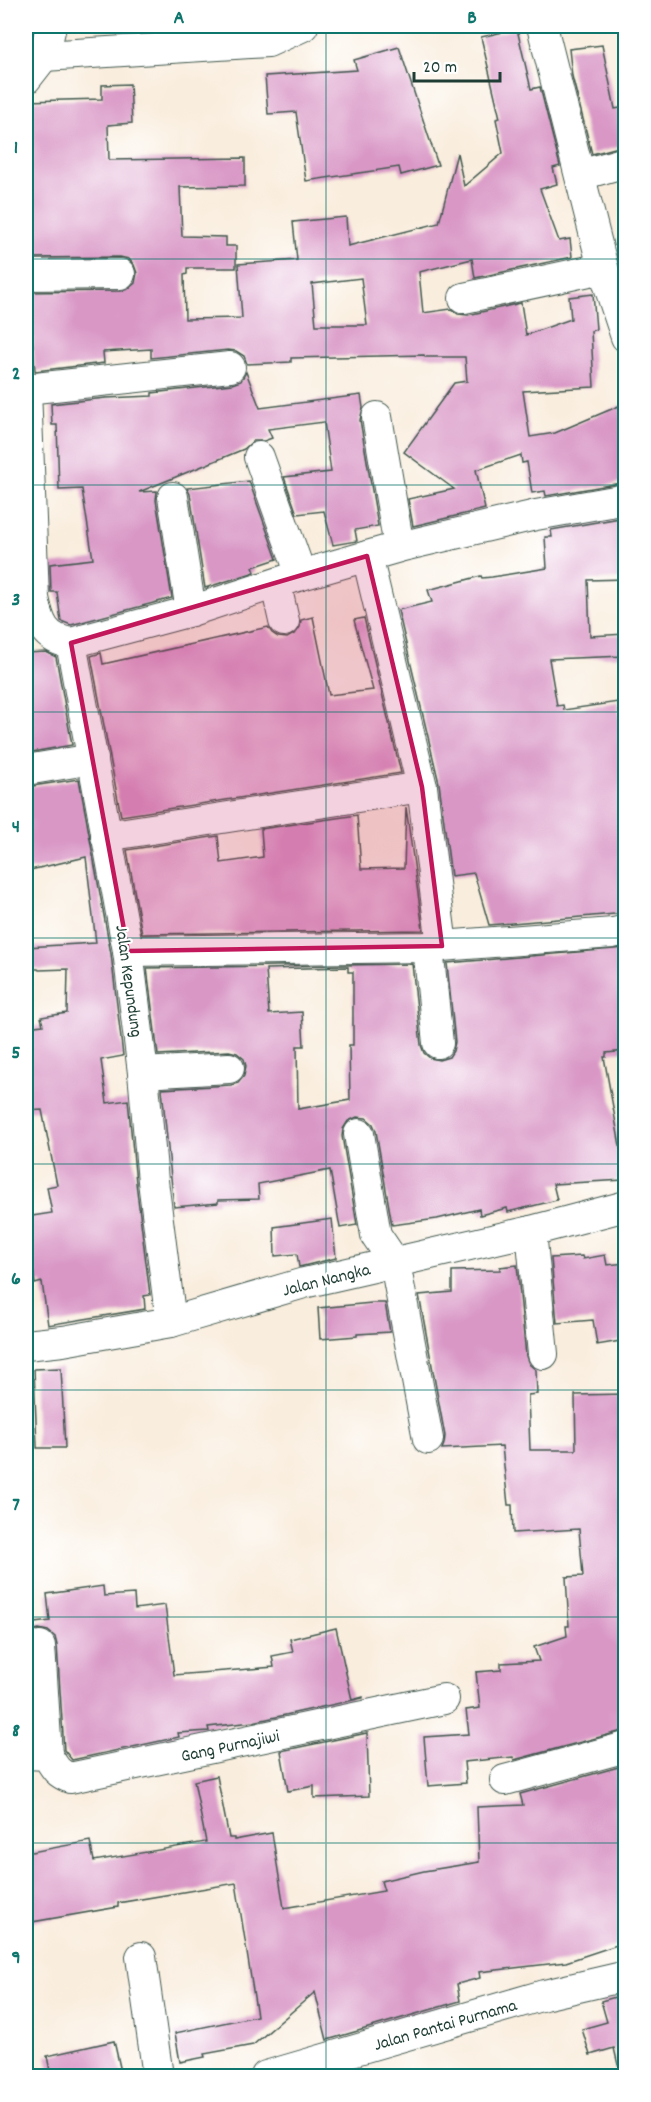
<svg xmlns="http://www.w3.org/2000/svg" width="651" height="2102" viewBox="0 0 651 2102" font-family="Dekko,sans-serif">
<rect width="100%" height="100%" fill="#fff"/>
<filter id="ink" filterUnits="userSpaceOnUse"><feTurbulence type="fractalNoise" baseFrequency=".0167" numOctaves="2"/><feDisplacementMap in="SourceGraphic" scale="12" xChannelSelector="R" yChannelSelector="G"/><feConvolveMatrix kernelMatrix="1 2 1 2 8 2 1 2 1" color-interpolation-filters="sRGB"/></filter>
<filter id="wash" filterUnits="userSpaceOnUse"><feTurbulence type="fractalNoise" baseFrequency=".008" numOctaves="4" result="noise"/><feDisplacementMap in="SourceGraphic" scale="24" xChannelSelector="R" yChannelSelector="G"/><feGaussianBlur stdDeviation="1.35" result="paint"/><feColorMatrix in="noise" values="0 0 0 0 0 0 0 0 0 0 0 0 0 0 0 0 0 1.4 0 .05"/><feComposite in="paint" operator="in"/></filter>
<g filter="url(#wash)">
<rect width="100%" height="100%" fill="#f9eddd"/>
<g id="blocks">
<g fill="#d997c6" fill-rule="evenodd">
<path d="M517,29L531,89L540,87L560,166L553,168L557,184L540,189L559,241L570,239L572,257L475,278L472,259L419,272L423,313L451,309L458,314L468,315L521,303L526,335L571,319L569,297L593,294L596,329L591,331L594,387L523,391L530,437L555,433L626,403V482L546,496L545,491L532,493L527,462L522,463L521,455L476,470L485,509L413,526L408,499L454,489L404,452L454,383L467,381L465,357H425L424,355L291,358V362L247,364L244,356L236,351L228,350L151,358V349L103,352L104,363L35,371L28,292L121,291L128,289L135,283L137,273L134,265L129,259L120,257L27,258L26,101L102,99V85L130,84L132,123L108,125L109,160L245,158V186L180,187L182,236L226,237V246H236V268H187V274L184,275L185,319L242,318L238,264L297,260L293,222L346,217L348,246L439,223L457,153L464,186L503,153L496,119L500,118L481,37ZM361,278L367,325H316L312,284Z"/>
<path d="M602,45L615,109L626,107V145L592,154L572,76L569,49Z"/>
<path d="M399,47L438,165L401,175L399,167L306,181L296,112L268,114L265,76L357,70L354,60Z"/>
<path d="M246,372L260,408L361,395L363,408L360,420L378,526L355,530L357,541L333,545L324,511L297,514L284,477L331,472L324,422L268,429L272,438L264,441H253L244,449L139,492L157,491L156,500L172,598L71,625L61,621L57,592H51L50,564L93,559L82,489L59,490L57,425H52L51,404L106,398L152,396V393L232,384L241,381Z"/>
<path d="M249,481L277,559L253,567L255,572L205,588L190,494L187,488Z"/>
<path d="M626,517V579L588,580L590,636L626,634V656L549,659L557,706L563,705L564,710L618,702L623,738L626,737V913L489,925L474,873L451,876L439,783L398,610L432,602L428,590L481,576L482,578L492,577L547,568L545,537H552L551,530Z"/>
<path d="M313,617L329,695L373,690L354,620L364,618L401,773L121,816L91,656L101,653L103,664L268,627L272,633L278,637L287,638L296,633L300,627L301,620Z"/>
<path d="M46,652L56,657L72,745L26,753V653Z"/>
<path d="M79,779L111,954L123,1056L101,1060L107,1103L128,1100L136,1183L150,1295L144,1296L145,1309L48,1325L42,1282L35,1284L32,1261L26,1262V1217L52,1213L47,1187L57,1185L42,1110L26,1111V1027L43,1025L41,1017L67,1013L68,969L39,970L38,969H26V947L96,943L86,857L26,871V787Z"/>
<path d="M406,807L423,930L142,934L127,850L218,836L221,863L263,857L261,829L357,815L361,869L404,868Z"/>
<path d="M626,948V1051L606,1053V1057H604L622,1157L624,1180L553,1184L557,1200L508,1212L507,1208L480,1215L479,1209L437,1219L392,1225L376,1131L373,1124L366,1118L357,1117L348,1121L343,1129L342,1136L357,1225L340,1228L330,1170L258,1184L259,1199L218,1200V1203L174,1207L162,1089L231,1085L238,1083L244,1076L246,1066L244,1059L237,1053L229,1051L158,1055L147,968L412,964L421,1045L424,1053L430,1058L439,1060L449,1057L453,1051L455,1042L447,963ZM348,967V972H353V1045H349L350,1100L298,1109L297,1046H304L302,1012L269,1014L266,969Z"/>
<path d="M332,1219L336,1258L299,1267L297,1254L275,1256L274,1227Z"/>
<path d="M605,1255L607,1265L626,1263V1340L597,1345L593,1320L557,1323L551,1258L582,1256L583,1259Z"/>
<path d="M517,1265L526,1356L529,1364L536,1370L537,1394L528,1395L530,1450H576L575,1395L626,1394V1531L623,1603H626V1730L514,1760L513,1757L464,1762L466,1783L428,1786L424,1737L469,1734L466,1710L480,1708L476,1672L501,1670V1663L539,1661L534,1647L567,1636L566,1626H569L566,1577L583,1576L579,1529L513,1533L512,1505H508L502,1446L442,1449L444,1444L445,1436L419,1295L452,1292V1271L500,1270V1267Z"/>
<path d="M372,1303H385L390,1332L357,1334V1336L320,1339L318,1308Z"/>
<path d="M61,1368L65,1448H37L34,1369Z"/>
<path d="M103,1586L104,1596L134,1594L135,1609L165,1605L174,1675L274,1667L272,1656L293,1652L290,1639L336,1628L352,1700L363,1697V1698L253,1722L208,1727L209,1731L178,1733L179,1737L72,1760L64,1750L57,1645L55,1637L48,1631L39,1629L31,1631L26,1637V1624L50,1621L47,1594Z"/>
<path d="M367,1733L369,1796L314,1798V1786L288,1791L281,1751Z"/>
<path d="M626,1765V1942L566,1962L479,1972L480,1978L457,1984L460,2001L327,2040L315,1992L253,2045L204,2054L205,2057L180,2062L175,2033L257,2016L236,1883L118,1903V1907L26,1923V1853L90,1841L94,1861L206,1842L194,1781L217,1776L229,1838H234V1840L272,1833L284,1908L384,1891L381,1881L424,1871L479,1862L477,1807L523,1805L520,1794Z"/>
<path d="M626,1994V2064L618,2065L614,2048L590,2055L582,2029L607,2022L601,2001Z"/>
<path d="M114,2041L122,2076H51L47,2056Z"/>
</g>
</g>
</g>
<g filter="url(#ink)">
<use href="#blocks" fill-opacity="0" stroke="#40574d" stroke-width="1.5"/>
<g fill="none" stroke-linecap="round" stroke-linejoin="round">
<g stroke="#40574d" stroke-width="32">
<g id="minor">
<path d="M542,26L603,268L626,337"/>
<path d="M44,56L268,42L303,26"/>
<path d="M26,79L44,56L51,26"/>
<path d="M580,175L626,162"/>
<path d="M26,275L120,274"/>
<path d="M464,298L603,268"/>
<path d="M26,389L34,598C39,623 44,639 71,643L191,611L301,575L399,547L536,515L626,499"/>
<path d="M26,389L230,367"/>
<path d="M377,417L399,547"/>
<path d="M259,457L301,575"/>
<path d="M173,497L191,611"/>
<path d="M276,585L284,621"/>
<path d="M71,643L128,951L143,1073L153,1181L171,1322"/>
<path d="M26,770L93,759"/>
<path d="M422,787L442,946"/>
<path d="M106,836L422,787L367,556"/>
<path d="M428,947L438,1043"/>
<path d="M128,951L428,947L613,933L626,930"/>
<path d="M143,1073L229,1068"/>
<path d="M359,1134L376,1235L395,1263L428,1439"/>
<path d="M531,1231L543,1354"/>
<path d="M26,1345L63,1341L171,1322L304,1283L531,1231L626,1206"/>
<path d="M40,1646L47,1755"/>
<path d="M26,1754L47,1755C55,1768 56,1772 70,1778L444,1699"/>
<path d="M505,1780L626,1747"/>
<path d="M141,1957L158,2076"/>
<path d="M266,2076L544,1995L626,1976"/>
</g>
</g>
<use href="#minor" stroke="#fff" stroke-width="30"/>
</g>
</g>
<path fill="#c2185b" fill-opacity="0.2" stroke="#c2185b" stroke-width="4.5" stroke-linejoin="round" d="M367,556L422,787L442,946L128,951L71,643Z"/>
<path fill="none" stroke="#0f766e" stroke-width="1.5" stroke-opacity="0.55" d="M326,26V2076M26,259H626M26,485H626M26,712H626M26,938H626M26,1164H626M26,1390H626M26,1617H626M26,1843H626"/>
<g text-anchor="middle" stroke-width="4.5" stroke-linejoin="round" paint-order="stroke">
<g font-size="18" fill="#1f3d34" stroke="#fff">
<text transform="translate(130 981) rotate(82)" y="6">Jalan Kepundung</text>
<text transform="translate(326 1279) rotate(-14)" y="6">Jalan Nangka</text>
<text transform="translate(230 1745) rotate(-12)" y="6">Gang Purnajiwi</text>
<text transform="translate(445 2024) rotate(-16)" y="6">Jalan Pantai Purnama</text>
</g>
</g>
<rect width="651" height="2102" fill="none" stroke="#fff" stroke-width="66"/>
<path d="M414 72v9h86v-9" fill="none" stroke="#1f3d34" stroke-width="3"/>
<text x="423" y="72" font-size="18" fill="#1f3d34" stroke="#ffffff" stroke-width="4.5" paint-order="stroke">20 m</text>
<rect x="33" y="33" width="585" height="2036" fill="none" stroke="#0f766e" stroke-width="2"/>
<g font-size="20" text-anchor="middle" font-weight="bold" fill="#0f766e">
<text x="179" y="23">A</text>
<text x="472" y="23">B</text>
<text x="16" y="153">1</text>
<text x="16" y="379">2</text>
<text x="16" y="605">3</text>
<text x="16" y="832">4</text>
<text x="16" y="1058">5</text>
<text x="16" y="1284">6</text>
<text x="16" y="1510">7</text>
<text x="16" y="1736">8</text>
<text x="16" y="1963">9</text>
</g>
</svg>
